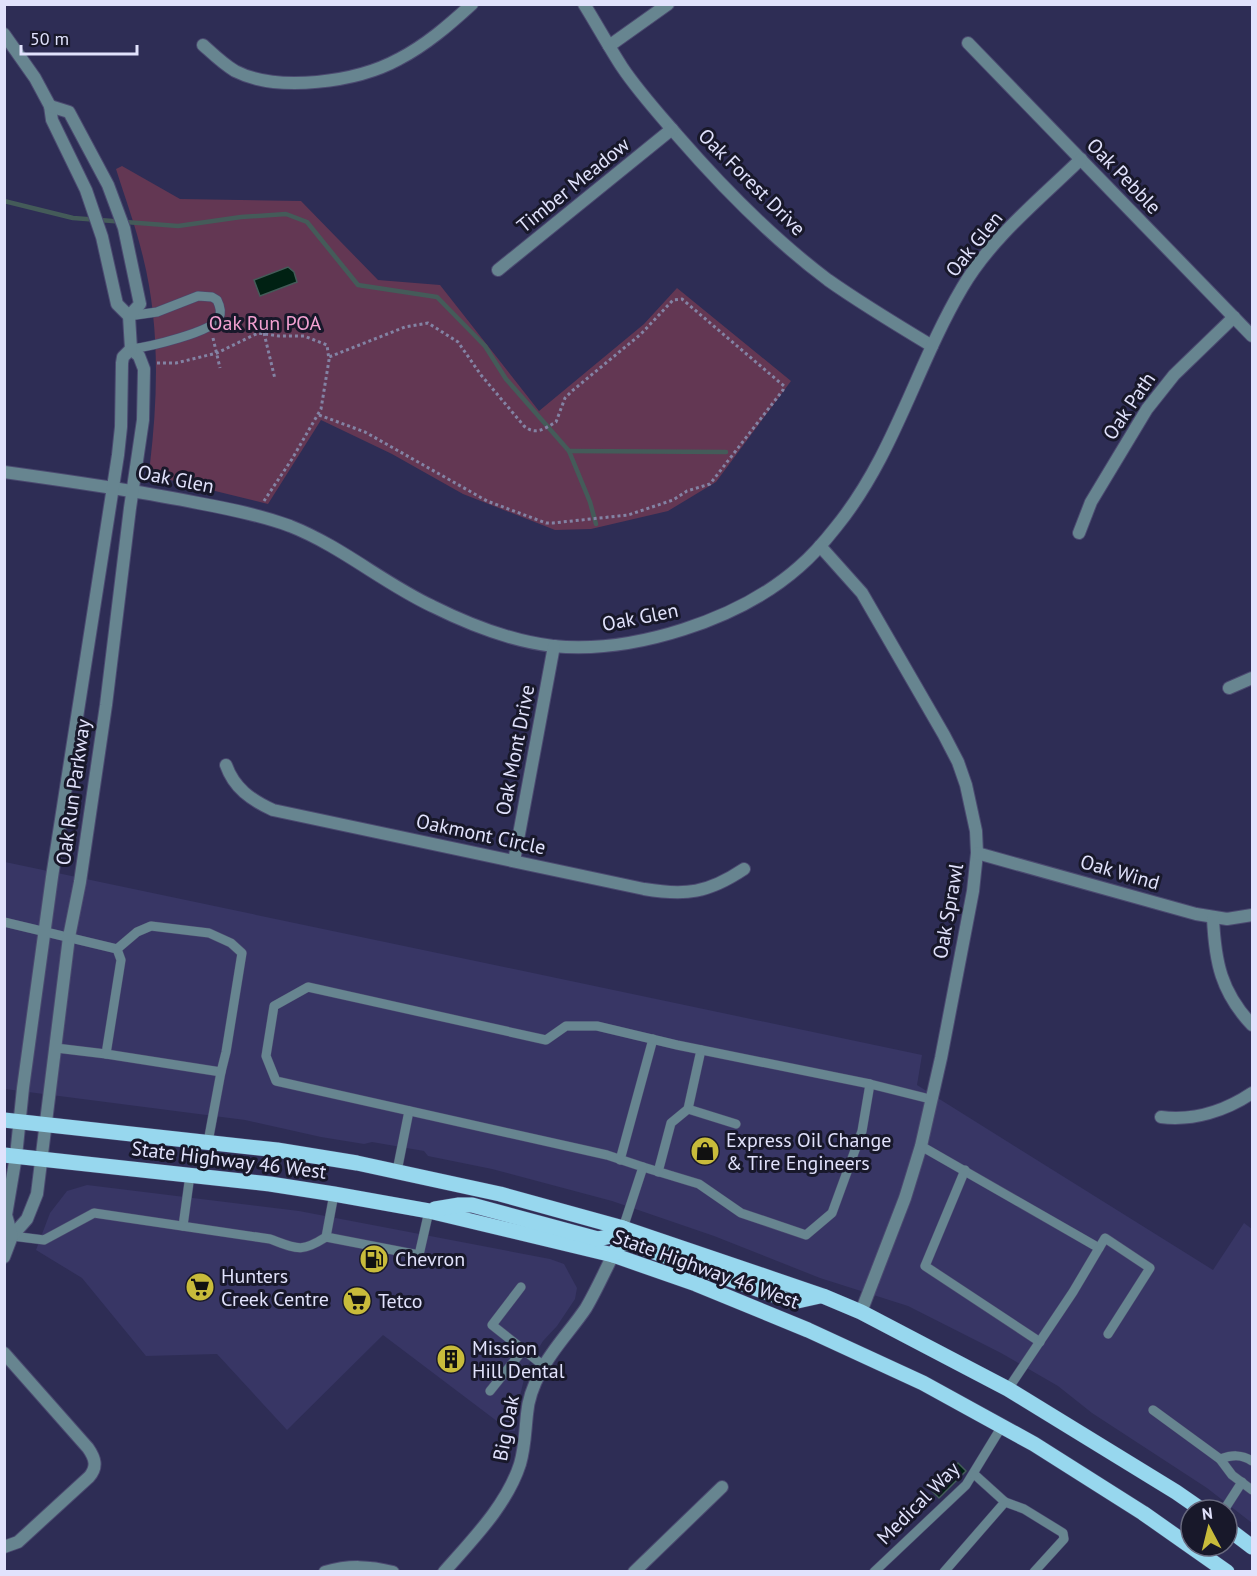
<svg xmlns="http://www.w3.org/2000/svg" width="1257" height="1576" viewBox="0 0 1257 1576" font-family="'PT Sans',sans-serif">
<rect width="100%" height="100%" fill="#2e2d55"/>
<g fill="#383665">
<path d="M5,862L922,1055L917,1085L1213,1270L1244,1223L1252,1229V1523L1207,1488L1092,1413L1058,1386L1001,1353L908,1306L820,1278L714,1236L612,1201L492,1169L428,1156L424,1151L372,1142L364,1144L321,1137L245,1120L5,1089Z"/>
<path d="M87,1185L299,1211L550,1259L564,1264L577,1288L575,1299L557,1326L543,1341L527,1367L519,1400L515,1431H510L383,1335L287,1430L217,1354L146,1356L82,1278L36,1250L50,1213L67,1191Z"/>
</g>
<path fill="#633753" d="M122,166L180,199L301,201L378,280L440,285L539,411L644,324L677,288L791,381L716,482L668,511L591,529L555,530L463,494L392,454L321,420L268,504L162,478L154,474L150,464C158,396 160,325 143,257C136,227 125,198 116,169Z"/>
<g fill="#002113" stroke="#445b59" stroke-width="1.5">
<path d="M288,267L294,272L297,282L260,296L254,280Z"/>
<path d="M958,1463L966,1471L939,1498L931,1490Z"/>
</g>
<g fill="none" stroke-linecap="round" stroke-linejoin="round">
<g stroke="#445b59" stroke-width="4.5">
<path d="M4,201L73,218L178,226L241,217L286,214L307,222L358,285L437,297L485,346L506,379L569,451L590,502L596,524"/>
<path d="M569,451L726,452"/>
</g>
<g stroke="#4b4a70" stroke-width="10">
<g id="service">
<path d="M129,316L157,312L198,296L212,297L217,300C220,306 222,312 219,318C213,332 148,347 131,349"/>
<path d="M4,922L117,949L121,960L106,1054L56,1048"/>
<path d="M106,1054L221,1072L226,1052L242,953L231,943L209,933L151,926L137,932L117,949"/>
<path d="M688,1109L736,1124"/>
<path d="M208,1142L221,1072"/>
<path d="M921,1146L1099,1248"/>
<path d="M620,1160L653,1039"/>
<path d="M643,1167L699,1184L741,1213L806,1235L832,1213L862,1131L870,1084"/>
<path d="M965,1170L925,1266L1040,1342"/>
<path d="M397,1171L409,1111"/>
<path d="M658,1172L671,1123L688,1109L701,1050"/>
<path d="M334,1194L326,1237L419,1255L429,1211"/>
<path d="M183,1226L190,1175"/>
<path d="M623,1228L643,1167L607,1155L276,1081L266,1056L274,1006L308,987L546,1040L566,1026H597L677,1045L870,1084L930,1099"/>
<path d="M12,1236L44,1240L94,1213L270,1239C297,1249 301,1253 326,1237"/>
<path d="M521,1287L492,1325L544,1366"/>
<path d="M1008,1389L1073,1292L1105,1238L1150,1268L1108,1334"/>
<path d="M490,1391L523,1350"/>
<path d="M1153,1410L1220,1459L1232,1475L1252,1490"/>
<path d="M1220,1459C1232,1455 1241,1454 1252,1461"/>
<path d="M1005,1502L1024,1509L1063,1533L1064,1539L1034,1572"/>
<path d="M1224,1510L1242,1482"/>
<path d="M874,1572L966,1485L1002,1426"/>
<path d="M944,1572L1005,1502L974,1474"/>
</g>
</g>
<g stroke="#4b4a70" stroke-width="14">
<g id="minor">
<path d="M584,4C597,25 609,47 622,67C638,91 658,113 677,135C723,188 772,238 828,280C862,304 897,325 932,346"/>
<path d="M968,43L1252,336"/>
<path d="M203,45C213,54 223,64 235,71C278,93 357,82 399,59C426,45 449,25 472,4"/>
<path d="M609,46L668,4"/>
<path d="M498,270L672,129"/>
<path d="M4,472C69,481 134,490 198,503C230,509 260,515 290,526C341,546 383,583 432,606C470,625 510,641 553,646C633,654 739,620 799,567C813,555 825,541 836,527C894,456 916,366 962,288C991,238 1040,199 1081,159"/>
<path d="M1079,533L1091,502L1147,409L1174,375L1234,317"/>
<path d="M820,546L862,593L944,735L958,762L966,785L976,831L977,853L973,891L941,1058L921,1146L905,1198L861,1312"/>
<path d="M1229,688L1252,678"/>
<path d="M226,765C234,788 251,800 273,810L644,889C686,896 708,893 744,869"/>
<path d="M977,853L1196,914L1227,919L1252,915"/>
<path d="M514,861L554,646"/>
<path d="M1213,918C1215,962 1221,992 1252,1025"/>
<path d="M1161,1117C1193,1121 1225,1111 1252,1093"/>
<path d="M4,1353L88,1448C95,1458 98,1467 89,1477L18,1542L4,1547"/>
<path d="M325,1572C349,1565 369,1566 393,1572"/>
<path d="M444,1572C472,1540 507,1505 520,1464C525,1447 525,1432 527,1414C528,1400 534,1384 541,1371C553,1348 572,1329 586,1308C596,1291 604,1273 613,1255"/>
<path d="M634,1572L722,1487"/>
</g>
</g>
<g stroke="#4b4a70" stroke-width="14">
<g id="tertiary">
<path d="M4,34L35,78L50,106L52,120L86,190L102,237L117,304L129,316L131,349L139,356L144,369L143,420L130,508L106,705L80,882L69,937L37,1194L27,1219L12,1236L4,1257"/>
<path d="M50,106L69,112L108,185L124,228L140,304L129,316"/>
<path d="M12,1236L6,1215L16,1156L23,1088L52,877L118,455L121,427L122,363L123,357L131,349"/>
</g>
</g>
<g stroke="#4b4a70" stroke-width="16">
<g id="primary">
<path d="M4,1120L277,1150L357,1163L500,1194L623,1228L823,1296L861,1312L1008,1389L1176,1492L1202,1510"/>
<path d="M4,1155L270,1184L334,1194L429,1211L613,1255L696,1284L808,1330L923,1383L1034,1444L1143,1513L1227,1572"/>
<path d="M435,1209L459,1205H472L598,1239L611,1236L623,1228"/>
<path d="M613,1255L620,1244L629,1243L793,1302L820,1296"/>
<path d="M1227,1528L1252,1547"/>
</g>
</g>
<g stroke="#8383a4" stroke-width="3" stroke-dasharray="3 3" stroke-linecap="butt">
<path d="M264,333L275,379"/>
<path d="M213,338L220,368"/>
<path d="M157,363H176L217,353L258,333L279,336H304L327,345L329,360L321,409L292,459L264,501"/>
<path d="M319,415L365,432L487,501L546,523H553L628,515L673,500L687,491L710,484L783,390L784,386L682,299L673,300L641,334L572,391L565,398L556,422C545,428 536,436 524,426L481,375L458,342L428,323L405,327L329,357"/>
</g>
<use href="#service" stroke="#678590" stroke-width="9"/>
<use href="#minor" stroke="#678590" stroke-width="12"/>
<use href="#tertiary" stroke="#678590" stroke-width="12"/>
<use href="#primary" stroke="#97d7ee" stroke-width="15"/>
</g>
<defs>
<g id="shop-disc" transform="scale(1.5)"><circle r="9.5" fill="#c8bb3b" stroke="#18182a"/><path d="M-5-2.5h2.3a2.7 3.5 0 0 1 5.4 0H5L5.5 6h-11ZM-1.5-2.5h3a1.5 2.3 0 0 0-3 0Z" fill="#111"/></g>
<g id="fuel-disc" transform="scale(1.5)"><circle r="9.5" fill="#c8bb3b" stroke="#18182a"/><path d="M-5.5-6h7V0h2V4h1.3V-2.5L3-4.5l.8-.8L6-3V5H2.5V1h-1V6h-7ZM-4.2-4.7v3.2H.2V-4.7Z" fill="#111"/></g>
<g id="supermarket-disc" transform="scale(1.5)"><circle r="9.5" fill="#c8bb3b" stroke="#18182a"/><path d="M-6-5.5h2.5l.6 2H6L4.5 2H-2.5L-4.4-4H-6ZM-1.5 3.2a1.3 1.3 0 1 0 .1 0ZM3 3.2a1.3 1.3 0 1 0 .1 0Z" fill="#111"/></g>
<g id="building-disc" transform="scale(1.5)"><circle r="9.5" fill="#c8bb3b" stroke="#18182a"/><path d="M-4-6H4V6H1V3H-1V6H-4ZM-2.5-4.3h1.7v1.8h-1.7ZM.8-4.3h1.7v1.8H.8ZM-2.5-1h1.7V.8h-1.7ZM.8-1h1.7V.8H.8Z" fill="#111"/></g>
</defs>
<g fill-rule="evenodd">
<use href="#shop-disc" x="705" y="1151"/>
<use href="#fuel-disc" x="374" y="1259"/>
<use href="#supermarket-disc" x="200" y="1287"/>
<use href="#supermarket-disc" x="357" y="1301"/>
<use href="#building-disc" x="451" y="1359"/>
</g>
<g text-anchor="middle" stroke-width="6" stroke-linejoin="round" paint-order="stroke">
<g font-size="20" fill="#e1e2fc" stroke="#18182a">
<text transform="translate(1124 176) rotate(46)" y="7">Oak Pebble</text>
<text transform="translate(752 182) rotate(45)" y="7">Oak Forest Drive</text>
<text transform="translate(573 185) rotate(-39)" y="7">Timber Meadow</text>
<text transform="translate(974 244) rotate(-51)" y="7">Oak Glen</text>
<text transform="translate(1129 406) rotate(-56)" y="7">Oak Path</text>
<text transform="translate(176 479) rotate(11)" y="7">Oak Glen</text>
<text transform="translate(640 617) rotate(-11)" y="7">Oak Glen</text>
<text transform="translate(515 750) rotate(-79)" y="7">Oak Mont Drive</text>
<text transform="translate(73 792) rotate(-82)" y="7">Oak Run Parkway</text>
<text transform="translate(481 834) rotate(12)" y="7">Oakmont Circle</text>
<text transform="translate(1120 872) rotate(16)" y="7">Oak Wind</text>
<text transform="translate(948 911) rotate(-80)" y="7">Oak Sprawl</text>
<text transform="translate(229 1160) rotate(7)" y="7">State Highway 46 West</text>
<text transform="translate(706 1269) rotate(20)" y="7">State Highway 46 West</text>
<text transform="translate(506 1428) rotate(-79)" y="7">Big Oak</text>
<text transform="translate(918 1503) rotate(-45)" y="7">Medical Way</text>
</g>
<g font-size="20" fill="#f3a1d2" stroke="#18182a">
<text x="265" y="330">Oak Run POA</text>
</g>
<g font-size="20" fill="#e1e2fc" stroke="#18182a" text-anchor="start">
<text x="726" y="1147">Express Oil Change<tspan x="726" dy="23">&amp; Tire Engineers</tspan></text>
<text x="395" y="1266">Chevron</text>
<text x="221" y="1283">Hunters<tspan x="221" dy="23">Creek Centre</tspan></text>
<text x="378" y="1308">Tetco</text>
<text x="472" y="1355">Mission<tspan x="472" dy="23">Hill Dental</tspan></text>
</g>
</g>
<rect width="1257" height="1576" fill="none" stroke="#e1e2fc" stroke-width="12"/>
<g transform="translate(1209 1528) rotate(353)"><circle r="28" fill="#18182a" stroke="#68697e" stroke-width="1.5"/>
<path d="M0-4.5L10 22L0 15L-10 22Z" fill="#c8bb3b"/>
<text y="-9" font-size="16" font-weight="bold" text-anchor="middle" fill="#e1e2fc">N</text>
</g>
<path d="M21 45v9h116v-9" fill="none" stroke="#e1e2fc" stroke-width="3"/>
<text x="30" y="45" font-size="18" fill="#e1e2fc" stroke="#18182a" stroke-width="4.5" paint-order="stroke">50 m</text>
</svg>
